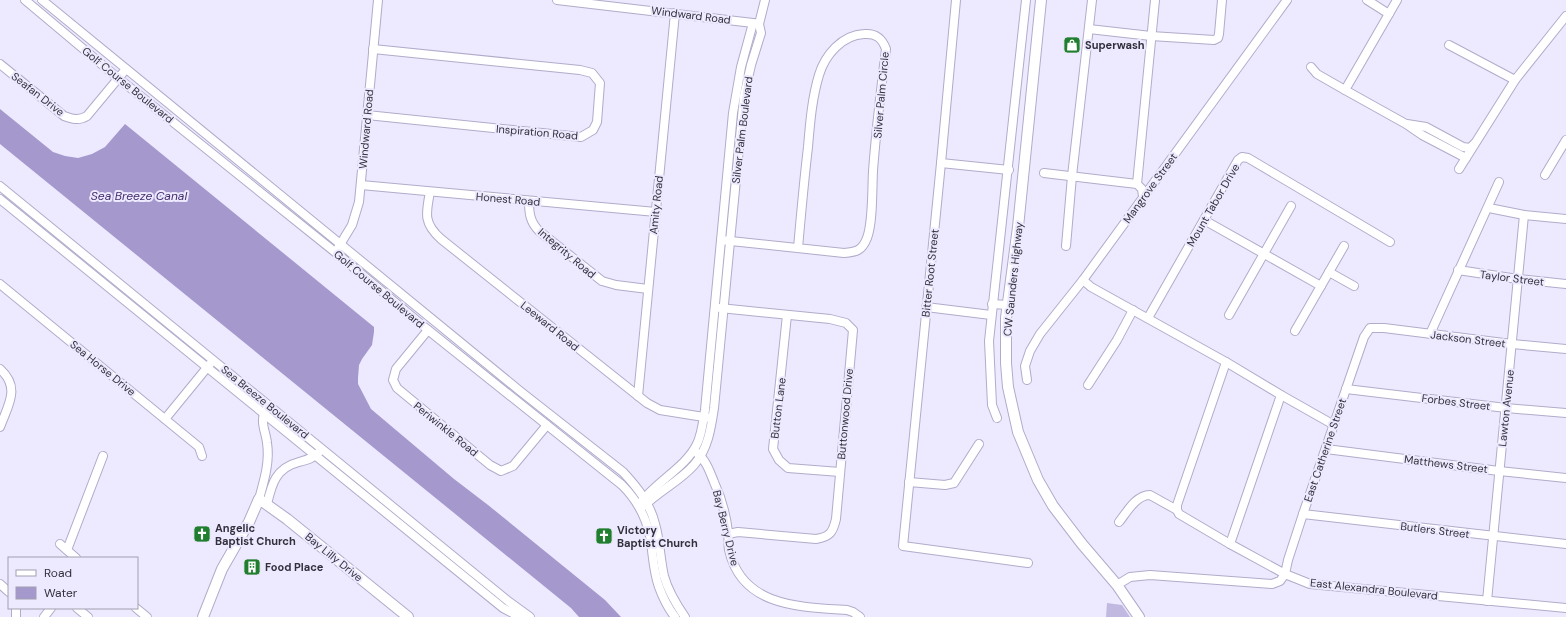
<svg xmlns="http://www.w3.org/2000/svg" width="1566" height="617" viewBox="0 0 1566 617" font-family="'DM Sans',sans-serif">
<rect width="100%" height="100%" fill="#ede9fe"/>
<path fill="#c2b9e1" d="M1107,603L1122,605L1130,617H1106Z"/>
<path fill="#a598cd" d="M0,109L53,152L65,156L78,158L92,154L105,147L125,124L374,327V332L372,345L362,359L359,365L358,378V384L371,409L454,479L488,505L605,600L621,617H579L571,608L0,144Z"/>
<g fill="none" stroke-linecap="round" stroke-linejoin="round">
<g stroke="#b2abcb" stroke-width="10">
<g id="minor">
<path d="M25,0L118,78L335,252L428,330L622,485C636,499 646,517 650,536C653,553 653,571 659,587C663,598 668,608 675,617"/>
<path d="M42,0L520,391L623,472C637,487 650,503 655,524C660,541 660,559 664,576C668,591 676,604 685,617"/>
<path d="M557,0L753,23L759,24L761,33L751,65L744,96L714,408C711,428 708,449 694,465C680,481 659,491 644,506"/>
<path d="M956,0L941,163L903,546L1028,563"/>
<path d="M1367,0L1389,14"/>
<path d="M759,24L765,0"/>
<path d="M1089,29L1151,36L1214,40L1218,38L1219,34L1222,0"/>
<path d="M1449,45L1515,80"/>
<path d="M0,64L64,116C72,119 79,121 87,116L126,69"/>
<path d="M1311,67L1317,74L1345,90L1406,124L1422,135L1466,158"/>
<path d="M1345,90L1397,0"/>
<path d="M367,115L581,137L593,130L597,122L600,83L592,73L580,70L373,49"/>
<path d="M1407,124L1426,127L1463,147L1470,148L1474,144"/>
<path d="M941,163L1009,170"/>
<path d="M1459,169L1515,80L1566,16"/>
<path d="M1044,173L1137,184L1142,189L1143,196"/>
<path d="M1545,175L1566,140"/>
<path d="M1137,184L1155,0"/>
<path d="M361,185L656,212"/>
<path d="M0,186L508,601L530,617"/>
<path d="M430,192C426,213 423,223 441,239L647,403L660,410L710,418"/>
<path d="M0,199L503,608L520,617"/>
<path d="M529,201C529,213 530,222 539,231L602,281L616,285L648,289"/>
<path d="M1489,208L1524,215L1566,219"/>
<path d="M1204,220L1321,286"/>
<path d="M721,240L844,253C856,252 862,251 867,238C873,223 872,189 873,171C876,130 881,89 886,49C882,38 876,33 864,34C842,35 825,55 819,75C812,98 810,123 808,147C804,181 801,214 798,248"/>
<path d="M1066,246L1072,176L1092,0"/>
<path d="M338,248L352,225L359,202L378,0"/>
<path d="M1458,270L1518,279L1566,284"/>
<path d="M1329,272L1354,286"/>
<path d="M1083,280L1091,287L1226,362L1281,395L1334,425"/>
<path d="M0,284L199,447L202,456"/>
<path d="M992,304L1008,305"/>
<path d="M926,307L991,315"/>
<path d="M720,308L830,319L846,323L853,330L836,519C833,532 830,537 816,539L738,532L728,534"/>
<path d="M787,315L773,449L779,460L788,468L840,472"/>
<path d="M1229,315L1291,206"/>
<path d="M1148,318L1238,160L1242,157L1248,158L1390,242"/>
<path d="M428,330L396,369L393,380L397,388L490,465L501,471L513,466L547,425"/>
<path d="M1295,331L1344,246"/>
<path d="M1430,334L1499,182"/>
<path d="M1226,362L1177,505V510L1179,514L1230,544L1285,574L1288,560L1303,514L1364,337L1370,328H1384L1512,344L1566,349"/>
<path d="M0,369C21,388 8,405 0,427"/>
<path d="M1027,380L1025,366L1030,351L1040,334L1083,280L1287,0"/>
<path d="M1088,385L1117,340L1133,310"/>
<path d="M1346,389L1506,408L1566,413"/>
<path d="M638,396L675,13"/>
<path d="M997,418L992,405L989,341L1026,0"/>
<path d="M165,419L210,364"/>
<path d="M1326,449L1499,471L1566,478"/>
<path d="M697,453C706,460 710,472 714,482C721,497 726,515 728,532C729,538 728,544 729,550C742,607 800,607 847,610L853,612L860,617"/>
<path d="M909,482L945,485L954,483L979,444"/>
<path d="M259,499C264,481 270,462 267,443C266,432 259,421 266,410"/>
<path d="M641,502C657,481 686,467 697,444C702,434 703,421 705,410L733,113L741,67L753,23"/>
<path d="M267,504C272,483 276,468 299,462C307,460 314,458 319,452"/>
<path d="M1303,514L1566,544"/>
<path d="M1119,522C1127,512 1136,495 1150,495L1177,510"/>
<path d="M60,544L76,558"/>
<path d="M1230,544L1281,395"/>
<path d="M67,550L103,456"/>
<path d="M0,584L9,592"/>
<path d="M1117,585L1130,577L1150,575L1272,584L1280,581L1285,574L1310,584L1566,608"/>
<path d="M1487,601L1524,215"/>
<path d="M77,608L88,617"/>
<path d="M136,608L147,617"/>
<path d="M16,617V608"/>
<path d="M44,617L51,608"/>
</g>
</g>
<g stroke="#b2abcb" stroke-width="12">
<g id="major">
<path d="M1041,0L1018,227L1006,318V363L1008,387L1018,432L1038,480L1053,506L1082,544L1117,585L1139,617"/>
<path d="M203,617L222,569L249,522L259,499L287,519L408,617"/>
</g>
</g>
<use href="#minor" stroke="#fff" stroke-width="8"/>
<use href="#major" stroke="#fff" stroke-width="10"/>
</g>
<defs>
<g id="shop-square" transform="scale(0.9)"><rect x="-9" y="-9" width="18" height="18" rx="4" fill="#207e2f" stroke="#ede9fe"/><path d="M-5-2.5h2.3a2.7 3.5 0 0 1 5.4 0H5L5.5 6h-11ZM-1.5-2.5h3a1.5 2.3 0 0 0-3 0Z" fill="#fff"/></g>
<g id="church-square" transform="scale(0.9)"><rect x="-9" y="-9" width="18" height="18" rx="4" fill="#207e2f" stroke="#ede9fe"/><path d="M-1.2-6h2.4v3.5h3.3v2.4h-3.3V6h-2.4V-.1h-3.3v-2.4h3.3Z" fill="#fff"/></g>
<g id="building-square" transform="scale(0.9)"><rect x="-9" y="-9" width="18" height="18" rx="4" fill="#207e2f" stroke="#ede9fe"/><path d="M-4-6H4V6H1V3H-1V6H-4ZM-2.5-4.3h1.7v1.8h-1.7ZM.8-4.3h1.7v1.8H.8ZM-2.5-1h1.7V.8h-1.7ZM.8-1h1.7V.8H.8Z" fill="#fff"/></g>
</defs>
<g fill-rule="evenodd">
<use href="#shop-square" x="1072" y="45"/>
<use href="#church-square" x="202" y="534"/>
<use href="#church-square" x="604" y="536"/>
<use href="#building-square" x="252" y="567"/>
</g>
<g text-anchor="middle" stroke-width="4" stroke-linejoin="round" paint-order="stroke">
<g font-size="11" fill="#33303d" stroke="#ede9fe">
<text transform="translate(691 15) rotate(7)" y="4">Windward Road</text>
<text transform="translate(128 85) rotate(39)" y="4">Golf Course Boulevard</text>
<text transform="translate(38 94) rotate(38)" y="4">Seafan Drive</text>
<text transform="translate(881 95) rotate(-85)" y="4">Silver Palm Circle</text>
<text transform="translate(366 129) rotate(-85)" y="4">Windward Road</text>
<text transform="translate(742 130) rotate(-83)" y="4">Silver Palm Boulevard</text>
<text transform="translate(537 132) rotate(5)" y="4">Inspiration Road</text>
<text transform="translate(1150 188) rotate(-54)" y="4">Mangrove Street</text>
<text transform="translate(508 199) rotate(5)" y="4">Honest Road</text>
<text transform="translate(656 205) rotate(-84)" y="4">Amity Road</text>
<text transform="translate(1213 205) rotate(-60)" y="4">Mount Tabor Drive</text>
<text transform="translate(567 253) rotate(40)" y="4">Integrity Road</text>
<text transform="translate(930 273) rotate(-84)" y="4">Bitter Root Street</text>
<text transform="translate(1512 278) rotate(7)" y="4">Taylor Street</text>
<text transform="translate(1013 279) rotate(-84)" y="4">CW Saunders Highway</text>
<text transform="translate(379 289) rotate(40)" y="4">Golf Course Boulevard</text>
<text transform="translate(550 326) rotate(39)" y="4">Leeward Road</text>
<text transform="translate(1468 339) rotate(7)" y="4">Jackson Street</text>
<text transform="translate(103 368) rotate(39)" y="4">Sea Horse Drive</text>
<text transform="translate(265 402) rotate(39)" y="4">Sea Breeze Boulevard</text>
<text transform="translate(1456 402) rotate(7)" y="4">Forbes Street</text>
<text transform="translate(778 408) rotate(-83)" y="4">Button Lane</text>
<text transform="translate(1506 408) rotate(-84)" y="4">Lawton Avenue</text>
<text transform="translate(845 414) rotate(-85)" y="4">Buttonwood Drive</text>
<text transform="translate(446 429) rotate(39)" y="4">Periwinkle Road</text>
<text transform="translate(1325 450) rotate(-71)" y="4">East Catherine Street</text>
<text transform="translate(1446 464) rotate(7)" y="4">Matthews Street</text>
<text transform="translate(726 528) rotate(76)" y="4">Bay Berry Drive</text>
<text transform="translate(1435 530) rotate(7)" y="4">Butlers Street</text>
<text transform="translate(334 557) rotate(39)" y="4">Bay Lilly Drive</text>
<text transform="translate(1374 589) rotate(6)" y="4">East Alexandra Boulevard</text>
</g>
<g font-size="11" font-weight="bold" fill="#33303d" stroke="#ede9fe" text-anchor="start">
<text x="1085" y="49">Superwash</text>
<text x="215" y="532">Angelic<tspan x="215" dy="13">Baptist Church</tspan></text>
<text x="617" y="534">Victory<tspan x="617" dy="13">Baptist Church</tspan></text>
<text x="265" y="571">Food Place</text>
</g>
<g font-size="12" font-style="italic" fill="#422d6d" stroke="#ede9fe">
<text x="139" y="200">Sea Breeze Canal</text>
</g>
</g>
<rect x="8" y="557" width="130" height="52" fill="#ede9fe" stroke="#a39fb1"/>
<rect x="16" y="570" width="20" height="6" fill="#ffffff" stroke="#a39fb1"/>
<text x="44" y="577" font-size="12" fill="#33303d">Road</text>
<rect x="16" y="587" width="20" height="12" fill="#a598cd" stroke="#a39fb1"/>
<text x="44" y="597" font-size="12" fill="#33303d">Water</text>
</svg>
